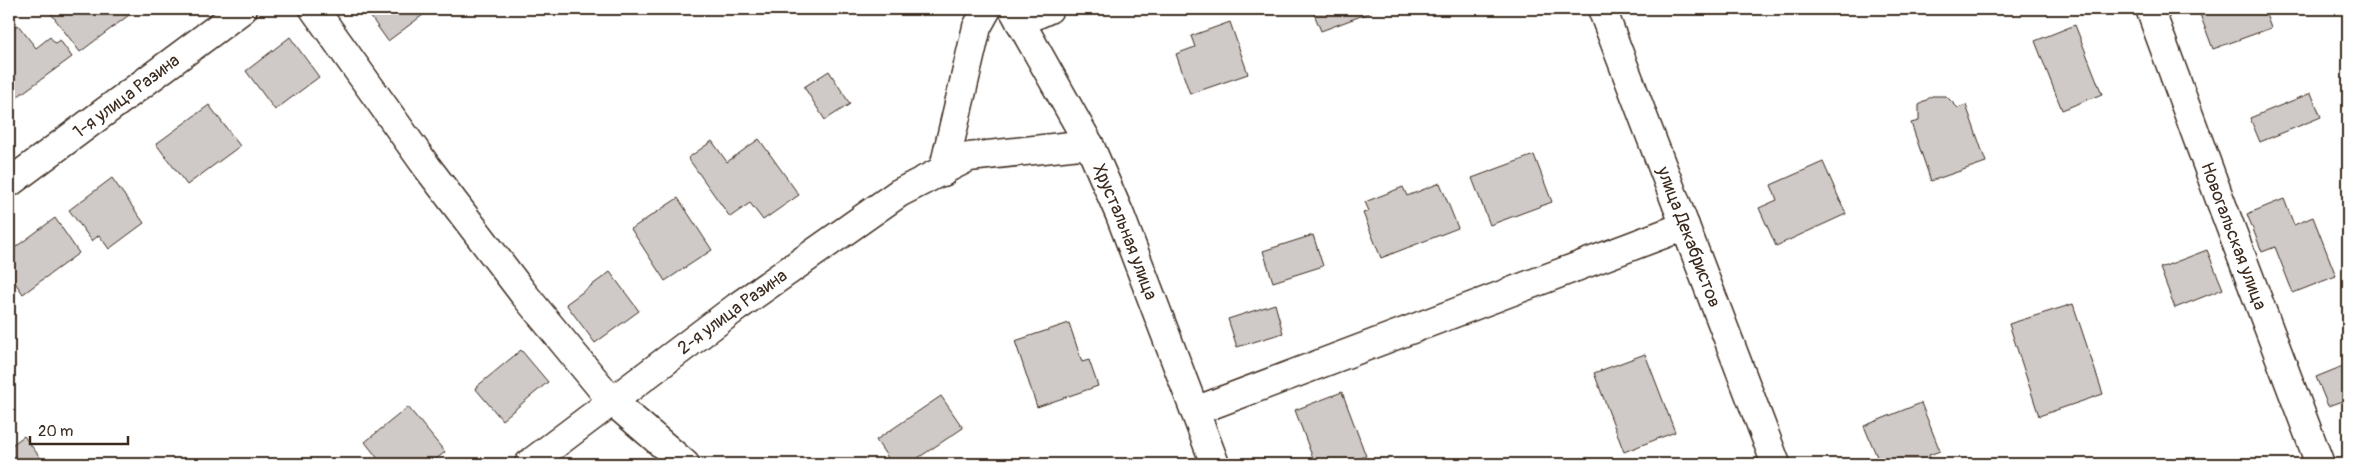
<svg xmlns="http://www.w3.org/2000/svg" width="2357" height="473" viewBox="0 0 2357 473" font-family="Pangolin,sans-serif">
<rect width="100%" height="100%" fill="#fff"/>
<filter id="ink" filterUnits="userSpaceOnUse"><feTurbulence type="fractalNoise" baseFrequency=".02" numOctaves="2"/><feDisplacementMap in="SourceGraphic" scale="10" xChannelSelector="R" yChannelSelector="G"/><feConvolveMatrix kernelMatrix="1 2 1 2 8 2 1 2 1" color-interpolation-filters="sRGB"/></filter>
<g filter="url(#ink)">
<g fill="#cfcac7" stroke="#3b2a1e">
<path d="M53,9H137L80,52L49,11Z"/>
<path d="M365,9H431L388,41Z"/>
<path d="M1312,9H1368L1369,13L1321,31Z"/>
<path d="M2198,9H2264L2271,28L2213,49Z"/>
<path d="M1230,22L1248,74L1190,94L1176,54L1195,47L1191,36Z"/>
<path d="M18,25L36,48L50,37L55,43L60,40L72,57L10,102L9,32Z"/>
<path d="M2075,25L2102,94L2062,110L2035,41Z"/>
<path d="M290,37L319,77L275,110L246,71Z"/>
<path d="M829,71L850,104L825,120L804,87Z"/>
<path d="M2311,93L2321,117L2260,142L2250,118Z"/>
<path d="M1932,96H1946L1958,108L1966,105L1986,162L1931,181L1911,123L1919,121V105Z"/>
<path d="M209,105L240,146L187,185L156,144Z"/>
<path d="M759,139L799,195L763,220L750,203L730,217L688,158L712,141L727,162Z"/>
<path d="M1534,155L1552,202L1490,225L1472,178Z"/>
<path d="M1823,162L1846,214L1776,246L1759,208L1777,200L1771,185Z"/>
<path d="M112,178L144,223L109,249L99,235L92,241L69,210Z"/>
<path d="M1440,183L1458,228L1381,258L1363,213L1369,211L1365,202L1403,187L1407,196Z"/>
<path d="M678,198L712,250L665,281L631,229Z"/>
<path d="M2284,199L2294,225L2313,217L2336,276L2293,293L2275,247L2262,252L2247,214Z"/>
<path d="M55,218L79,253L23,294L9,274V252Z"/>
<path d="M1313,235L1323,266L1273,282L1263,251Z"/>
<path d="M2207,250L2223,289L2175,308L2160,268Z"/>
<path d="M610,272L639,311L595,343L566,304Z"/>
<path d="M1275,304L1283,333L1237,347L1228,319Z"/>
<path d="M2073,304L2103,394L2039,416L2009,324Z"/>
<path d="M1069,323L1082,362L1089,360L1098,386L1037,407L1015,341Z"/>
<path d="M521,350L548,382L502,420L475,388Z"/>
<path d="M1645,354L1675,432L1624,452L1594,373Z"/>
<path d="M2348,364V416L2342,401L2328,406L2316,377Z"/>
<path d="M1342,392L1366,456L1345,464H1315L1295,410Z"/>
<path d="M941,396L963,428L909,464H892L876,440Z"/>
<path d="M1921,403L1940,451L1929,455L1933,464H1880L1864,426Z"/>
<path d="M408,407L445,452L430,464H382L365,442Z"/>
<path d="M24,436L45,464H9V447Z"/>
</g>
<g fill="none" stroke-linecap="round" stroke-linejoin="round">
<g stroke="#3b2a1e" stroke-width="31">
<g id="minor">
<path d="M314,9L427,167L523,293L611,400L685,464"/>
<path id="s1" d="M1013,9L1089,144L1120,215L1215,464"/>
<path id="s2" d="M1602,9L1776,464"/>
<path id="s3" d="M2150,9L2219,197L2320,464"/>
<path d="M1020,22L1049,9"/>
<path d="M943,172L977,27L987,9"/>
<path id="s4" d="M9,183L243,9"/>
<path d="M1195,411L1685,226"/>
<path id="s5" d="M529,464L737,307L899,193L969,157L1089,144"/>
</g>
</g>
<use href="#minor" stroke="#fff" stroke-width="28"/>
</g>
</g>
<g text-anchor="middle" stroke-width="4" stroke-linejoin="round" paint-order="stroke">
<g font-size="18" fill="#3b2a1e" stroke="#fff">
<text dy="6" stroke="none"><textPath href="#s4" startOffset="146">1-я улица Разина</textPath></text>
<text dy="6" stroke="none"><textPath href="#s1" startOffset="250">Хрустальная улица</textPath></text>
<text dy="6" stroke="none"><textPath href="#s2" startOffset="244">улица Декабристов</textPath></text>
<text dy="6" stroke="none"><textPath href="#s3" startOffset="242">Новогальская улица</textPath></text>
<text dy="6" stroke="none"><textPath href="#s5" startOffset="254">2-я улица Разина</textPath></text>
</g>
</g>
<rect width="2357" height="473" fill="none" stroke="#fff" stroke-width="30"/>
<rect x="15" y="15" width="2327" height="443" fill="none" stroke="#3b2a1e" stroke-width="2" filter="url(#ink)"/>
<path d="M30 436v8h98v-8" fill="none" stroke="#3b2a1e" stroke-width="2.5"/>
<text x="38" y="436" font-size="15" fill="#3b2a1e" stroke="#ffffff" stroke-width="4" paint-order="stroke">20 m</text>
</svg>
